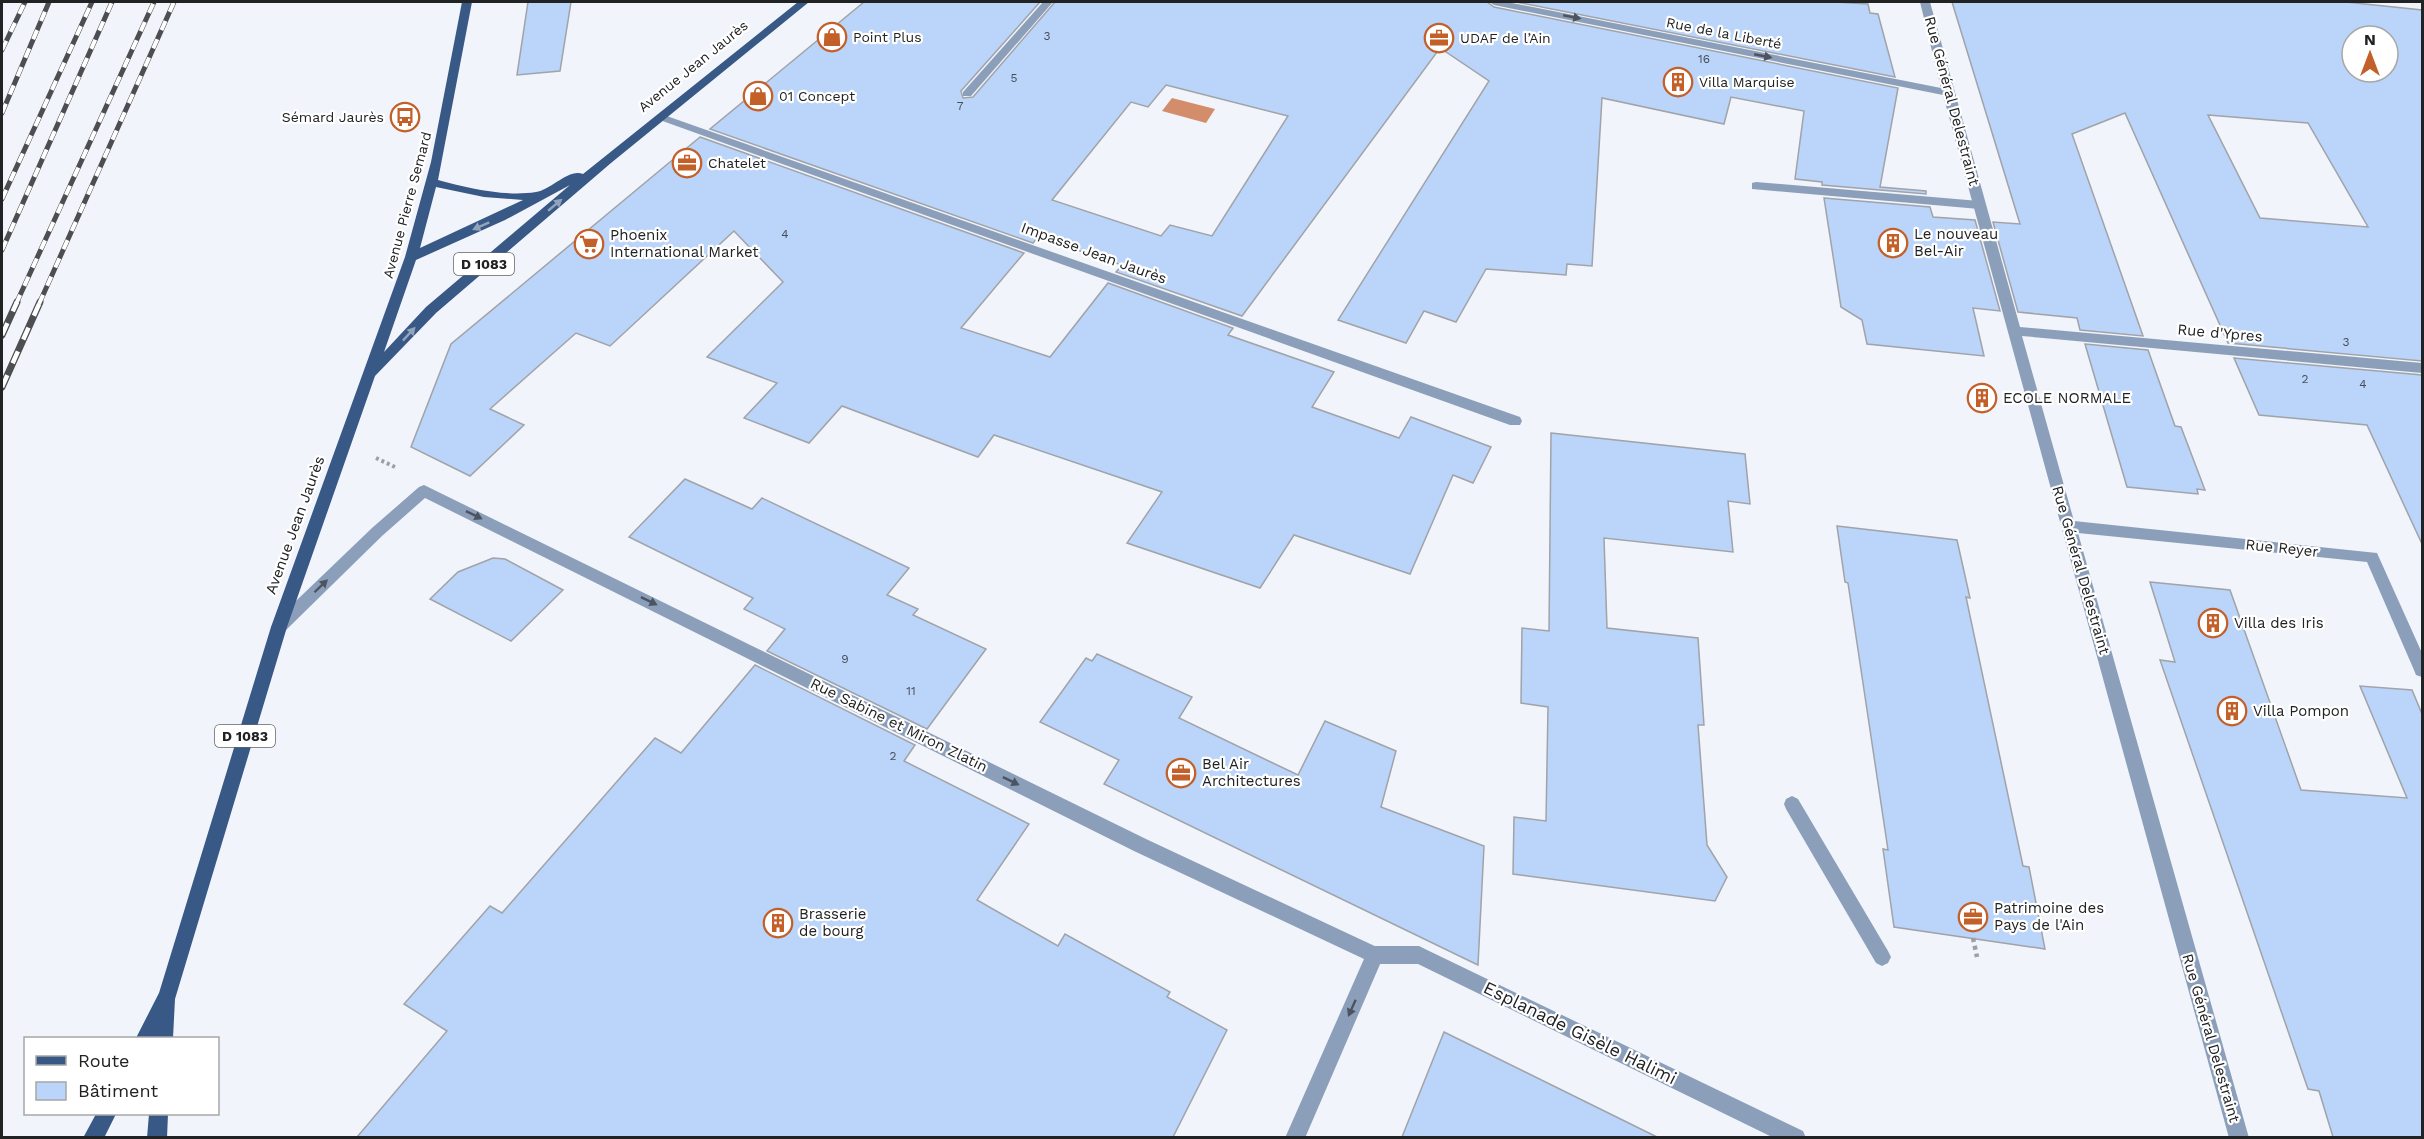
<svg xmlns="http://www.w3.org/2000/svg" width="2424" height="1139" viewBox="0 0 2424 1139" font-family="'Work Sans',sans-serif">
<rect width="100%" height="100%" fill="#f1f4fa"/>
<path fill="#d48d6b" d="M1172,98L1215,109L1206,123L1162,111Z"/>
<g fill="#bad4fa" stroke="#a0a3a8" stroke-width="1.5" fill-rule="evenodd">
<path d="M528,2H571L560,71L517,75Z"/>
<path d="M864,2H1040L961,91L963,98L973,97L1055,2H1487L1494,7L1898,88L1880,187L1926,191V194L1822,185V182L1795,179L1804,111L1731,97L1724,124L1602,98L1592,266L1567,264L1566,275L1486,269L1456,322L1424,311L1406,343L1338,320L1489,81L1440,48L1242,316L1116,272L1122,265L1038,237L1033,243L710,129ZM1166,85L1288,116L1212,236L1170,225L1161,236L1052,200L1131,102L1148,107Z"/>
<path d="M1516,2H1835L1868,4L1870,13L1878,14L1895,77Z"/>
<path d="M1952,2H2346L2422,10V361L2228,343L2125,113L2072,134L2143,336L2080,330L2077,318L2018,312L1993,222L2020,224ZM2352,36H2388V72H2352ZM2208,115L2308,123L2368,227L2260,218Z"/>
<path d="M700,137L1024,253L961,328L1050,357L1108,283L1233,328L1228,335L1334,372L1312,407L1399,438L1411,417L1491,447L1473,483L1453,475L1410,574L1294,535L1260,588L1127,543L1162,492L994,435L978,457L842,406L809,443L744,418L777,383L707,357L783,282L734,231L610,346L576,333L490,409L524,425L470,476L411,447L451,344Z"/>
<path d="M1824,198L1930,207L1933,217L1975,220L2000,311L1973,308L1984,356L1867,344L1862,320L1841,307Z"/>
<path d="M2085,344L2148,350L2175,426L2181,427L2205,490L2197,489L2198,494L2127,487Z"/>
<path d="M2234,358L2422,375V544L2367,425L2259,415Z"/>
<path d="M1551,433L1745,454L1750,504L1728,501L1733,552L1604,538L1607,628L1698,638L1704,725H1698L1707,845L1727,877L1715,901L1513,874L1514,817L1546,821L1548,707L1521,703L1522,628L1549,631Z"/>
<path d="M685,479L752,509L762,498L909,568L887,595L918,609L913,615L986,649L927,729L767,651L785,629L744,609L753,598L629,537Z"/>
<path d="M1837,526L1957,540L1970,598L1966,597L2023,866L2029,867L2045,949L1894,927L1883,849L1888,850L1848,583L1845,582Z"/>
<path d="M493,558L505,559L563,590L511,641L430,599L458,572Z"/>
<path d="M2150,582L2230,590L2301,790L2407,798L2360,686L2412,690L2422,714V1137H2333L2319,1091L2308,1089L2160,660L2175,662Z"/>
<path d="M1097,654L1192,697L1179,718L1298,775L1325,721L1396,751L1381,807L1484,846L1478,965L1104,784L1119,760L1040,722L1086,658L1092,661Z"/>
<path d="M755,665L915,745L904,761L1029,824L977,900L1058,946L1065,934L1170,992L1167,997L1227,1030L1173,1137H357L447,1031L404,1004L490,906L502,913L655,738L681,753Z"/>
<path d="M1444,1032L1657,1137H1402Z"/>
</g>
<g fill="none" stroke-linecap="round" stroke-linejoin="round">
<path stroke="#9d9fa4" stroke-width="4" stroke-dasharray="3 3" stroke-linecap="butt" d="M376,458L397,468"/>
<path stroke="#9d9fa4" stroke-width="4.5" stroke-dasharray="4 4" stroke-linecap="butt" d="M1973,938L1977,957"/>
<g fill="#8c9fba" fill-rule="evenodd">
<path d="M1756,182L1979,201L1985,205L1979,209L1752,189V183Z"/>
<path d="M1792,796L1798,799L1888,951L1891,957L1888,963L1882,966L1876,963L1786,809L1784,804L1786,799Z"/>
</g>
<path fill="#8c9fba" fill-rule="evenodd" d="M1375,946H1419L1425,949L1803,1131L1806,1138H1774L1418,964H1375L1369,961L1366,955L1369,949Z"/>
<g fill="#8c9fba" fill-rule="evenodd">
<path d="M1043,2H1053L971,96H963V92Z"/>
<path d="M1489,2H1507L1941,88L1920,2H1930L2020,327L2422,363V373L2022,336L2074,521L2377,553L2422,653V677L2416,675L2414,670L2367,562L2078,533L2249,1138H2229L1943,95L1494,5Z"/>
<path d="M661,114L1520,417L1522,421L1520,425H1510L657,119V115Z"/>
<path d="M424,485L1146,839L1381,949L1384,955L1305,1138H1285L1364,959L1134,851L425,498L382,536L284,632L279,633L274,632L271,627L274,622L372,528L419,487Z"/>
</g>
<g fill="#385886" fill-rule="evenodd">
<path d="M462,2H472L438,180C468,188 505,197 536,192C551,190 569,168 583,174L798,2H809L611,163L436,313L375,376L287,627L175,999L173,1038H136L159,993L271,627L405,257L431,162ZM570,185L426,307L384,352L416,260L505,220ZM436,187L484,197L523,200L420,248Z"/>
<path d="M96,1114H116L104,1138H83Z"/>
<path d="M149,1114H168L167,1138H147Z"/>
</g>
<g stroke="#4d4e51" stroke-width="5">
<g id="rail-far1">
<path d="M2,50L25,2"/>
<path d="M2,113L49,2"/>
<path d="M2,199L92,2"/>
<path d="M2,250L112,2"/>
<path d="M16,304L154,2"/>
<path d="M39,304L174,2"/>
</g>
</g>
<g stroke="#4d4e51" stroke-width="7">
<g id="rail">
<path d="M2,335L17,302"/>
<path d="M2,387L40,302"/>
</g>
</g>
<use href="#rail-far1" stroke="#fff" stroke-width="4" stroke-dasharray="10" stroke-linecap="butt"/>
<use href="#rail" stroke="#fff" stroke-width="4.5" stroke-dasharray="13" stroke-linecap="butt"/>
</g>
<defs><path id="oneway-solid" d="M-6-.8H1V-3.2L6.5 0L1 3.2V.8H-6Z" transform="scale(1.5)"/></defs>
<g fill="#4c5460">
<use href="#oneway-solid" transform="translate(1572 17) rotate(11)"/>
<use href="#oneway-solid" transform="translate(1763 56) rotate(11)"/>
<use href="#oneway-solid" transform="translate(474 515) rotate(26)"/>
<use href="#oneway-solid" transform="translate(321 586) rotate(-44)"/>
<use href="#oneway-solid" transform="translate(649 601) rotate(26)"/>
<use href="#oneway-solid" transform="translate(1011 781) rotate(26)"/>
<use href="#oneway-solid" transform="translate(1352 1008) rotate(114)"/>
</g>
<g fill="#92a3bc">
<use href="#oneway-solid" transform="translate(555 205) rotate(-40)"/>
<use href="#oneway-solid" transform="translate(481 226) rotate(156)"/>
<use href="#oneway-solid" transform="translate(409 334) rotate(-47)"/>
</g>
<defs>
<g id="shop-ring" transform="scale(1.5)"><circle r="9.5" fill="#fff" stroke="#c35f29" stroke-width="1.5"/><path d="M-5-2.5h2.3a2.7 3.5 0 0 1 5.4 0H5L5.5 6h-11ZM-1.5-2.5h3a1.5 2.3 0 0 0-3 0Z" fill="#c35f29"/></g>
<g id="office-ring" transform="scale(1.5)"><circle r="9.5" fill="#fff" stroke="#c35f29" stroke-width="1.5"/><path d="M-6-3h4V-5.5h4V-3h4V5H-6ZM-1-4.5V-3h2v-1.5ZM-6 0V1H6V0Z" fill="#c35f29"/></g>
<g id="building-ring" transform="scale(1.5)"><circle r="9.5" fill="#fff" stroke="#c35f29" stroke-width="1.5"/><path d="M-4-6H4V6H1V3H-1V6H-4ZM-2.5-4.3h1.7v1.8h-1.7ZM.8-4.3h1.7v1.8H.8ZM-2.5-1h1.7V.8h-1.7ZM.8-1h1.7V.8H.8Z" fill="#c35f29"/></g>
<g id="bus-ring" transform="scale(1.5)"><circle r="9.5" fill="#fff" stroke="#c35f29" stroke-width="1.5"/><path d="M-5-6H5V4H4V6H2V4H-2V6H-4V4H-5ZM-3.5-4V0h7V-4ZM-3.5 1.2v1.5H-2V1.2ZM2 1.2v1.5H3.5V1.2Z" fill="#c35f29"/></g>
<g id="supermarket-ring" transform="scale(1.5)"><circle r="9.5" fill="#fff" stroke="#c35f29" stroke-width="1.5"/><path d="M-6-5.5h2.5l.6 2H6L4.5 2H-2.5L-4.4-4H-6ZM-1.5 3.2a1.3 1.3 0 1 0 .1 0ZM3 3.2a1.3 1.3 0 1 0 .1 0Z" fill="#c35f29"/></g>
</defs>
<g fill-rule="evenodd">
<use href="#shop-ring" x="832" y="37"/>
<use href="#office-ring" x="1439" y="38"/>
<use href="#building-ring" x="1678" y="82"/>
<use href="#shop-ring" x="758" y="96"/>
<use href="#bus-ring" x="405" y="117"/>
<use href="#office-ring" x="687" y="163"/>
<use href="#building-ring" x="1893" y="243"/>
<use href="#supermarket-ring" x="589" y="244"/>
<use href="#building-ring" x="1982" y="398"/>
<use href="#building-ring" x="2213" y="623"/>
<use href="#building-ring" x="2232" y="711"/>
<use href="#office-ring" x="1181" y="773"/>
<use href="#office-ring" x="1973" y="917"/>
<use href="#building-ring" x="778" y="923"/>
</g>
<g text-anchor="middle" stroke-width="4.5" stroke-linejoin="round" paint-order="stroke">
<g font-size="12" fill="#474e5a">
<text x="1047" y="40">3</text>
<text x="1704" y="63">16</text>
<text x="1014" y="82">5</text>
<text x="960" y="110">7</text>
<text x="785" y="238">4</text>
<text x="2346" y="346">3</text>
<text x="2305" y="383">2</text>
<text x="2363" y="388">4</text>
<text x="845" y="663">9</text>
<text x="911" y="695">11</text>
<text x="893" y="760">2</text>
</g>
<g font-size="14" fill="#212224" stroke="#fff">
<text transform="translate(1724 33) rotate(11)" y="5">Rue de la Liberté</text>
<text transform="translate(693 66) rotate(-39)" y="5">Avenue Jean Jaurès</text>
<text transform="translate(407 205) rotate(-75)" y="5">Avenue Pierre Semard</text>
</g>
<g font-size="14" fill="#212224" stroke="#fff" text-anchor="start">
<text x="853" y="42">Point Plus</text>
<text x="1460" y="43">UDAF de l’Ain</text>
<text x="1699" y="87">Villa Marquise</text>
<text x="779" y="101">01 Concept</text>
<text x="384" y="122" text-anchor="end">Sémard Jaurès</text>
<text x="708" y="168">Chatelet</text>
</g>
<g fill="#fff" stroke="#646466" stroke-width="1.5">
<rect x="454" y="253" width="60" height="22" rx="4.5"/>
<rect x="215" y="725" width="60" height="22" rx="4.5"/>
</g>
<g font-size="14" font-weight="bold" fill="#212224">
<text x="484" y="269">D 1083</text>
<text x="245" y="741">D 1083</text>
</g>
<g font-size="15" fill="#212224" stroke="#fff">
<text transform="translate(1952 101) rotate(75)" y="5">Rue Général Delestraint</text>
<text transform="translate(1094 253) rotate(20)" y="5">Impasse Jean Jaurès</text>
<text transform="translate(2220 333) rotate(5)" y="5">Rue d'Ypres</text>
<text transform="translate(295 525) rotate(-70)" y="5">Avenue Jean Jaurès</text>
<text transform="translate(2282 548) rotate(6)" y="5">Rue Reyer</text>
<text transform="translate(2081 570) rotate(74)" y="5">Rue Général Delestraint</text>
<text transform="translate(899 725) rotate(26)" y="5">Rue Sabine et Miron Zlatin</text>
<text transform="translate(2211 1038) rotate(74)" y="5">Rue Général Delestraint</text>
</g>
<g font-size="15" fill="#212224" stroke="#fff" text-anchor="start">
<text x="1914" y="239">Le nouveau<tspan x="1914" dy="17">Bel-Air</tspan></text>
<text x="610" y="240">Phoenix<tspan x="610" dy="17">International Market</tspan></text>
<text x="2003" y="403">ECOLE NORMALE</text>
<text x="2234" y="628">Villa des Iris</text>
<text x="2253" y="716">Villa Pompon</text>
<text x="1202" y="769">Bel Air<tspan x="1202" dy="17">Architectures</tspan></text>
<text x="1994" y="913">Patrimoine des<tspan x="1994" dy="17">Pays de l'Ain</tspan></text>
<text x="799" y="919">Brasserie<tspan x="799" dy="17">de bourg</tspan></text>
</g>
<g font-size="18" fill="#212224" stroke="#fff">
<text transform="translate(1580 1033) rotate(26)" y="6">Esplanade Gisèle Halimi</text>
</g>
</g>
<rect width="2424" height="1139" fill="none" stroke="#212224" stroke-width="6"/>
<rect x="24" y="1037" width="195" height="78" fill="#ffffff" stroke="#a6a7a7" stroke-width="1.5"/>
<rect x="36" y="1056" width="30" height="9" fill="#385886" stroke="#a6a7a7" stroke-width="1.5"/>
<text x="78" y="1067" font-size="18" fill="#212224">Route</text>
<rect x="36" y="1082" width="30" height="18" fill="#bad4fa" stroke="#a6a7a7" stroke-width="1.5"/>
<text x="78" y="1097" font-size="18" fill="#212224">Bâtiment</text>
<g transform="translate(2370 54)"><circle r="28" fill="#ffffff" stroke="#a6a7a7" stroke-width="1.5"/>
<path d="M0-4.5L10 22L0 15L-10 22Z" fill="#c35f29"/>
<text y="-9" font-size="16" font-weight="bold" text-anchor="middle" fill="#212224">N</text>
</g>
</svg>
